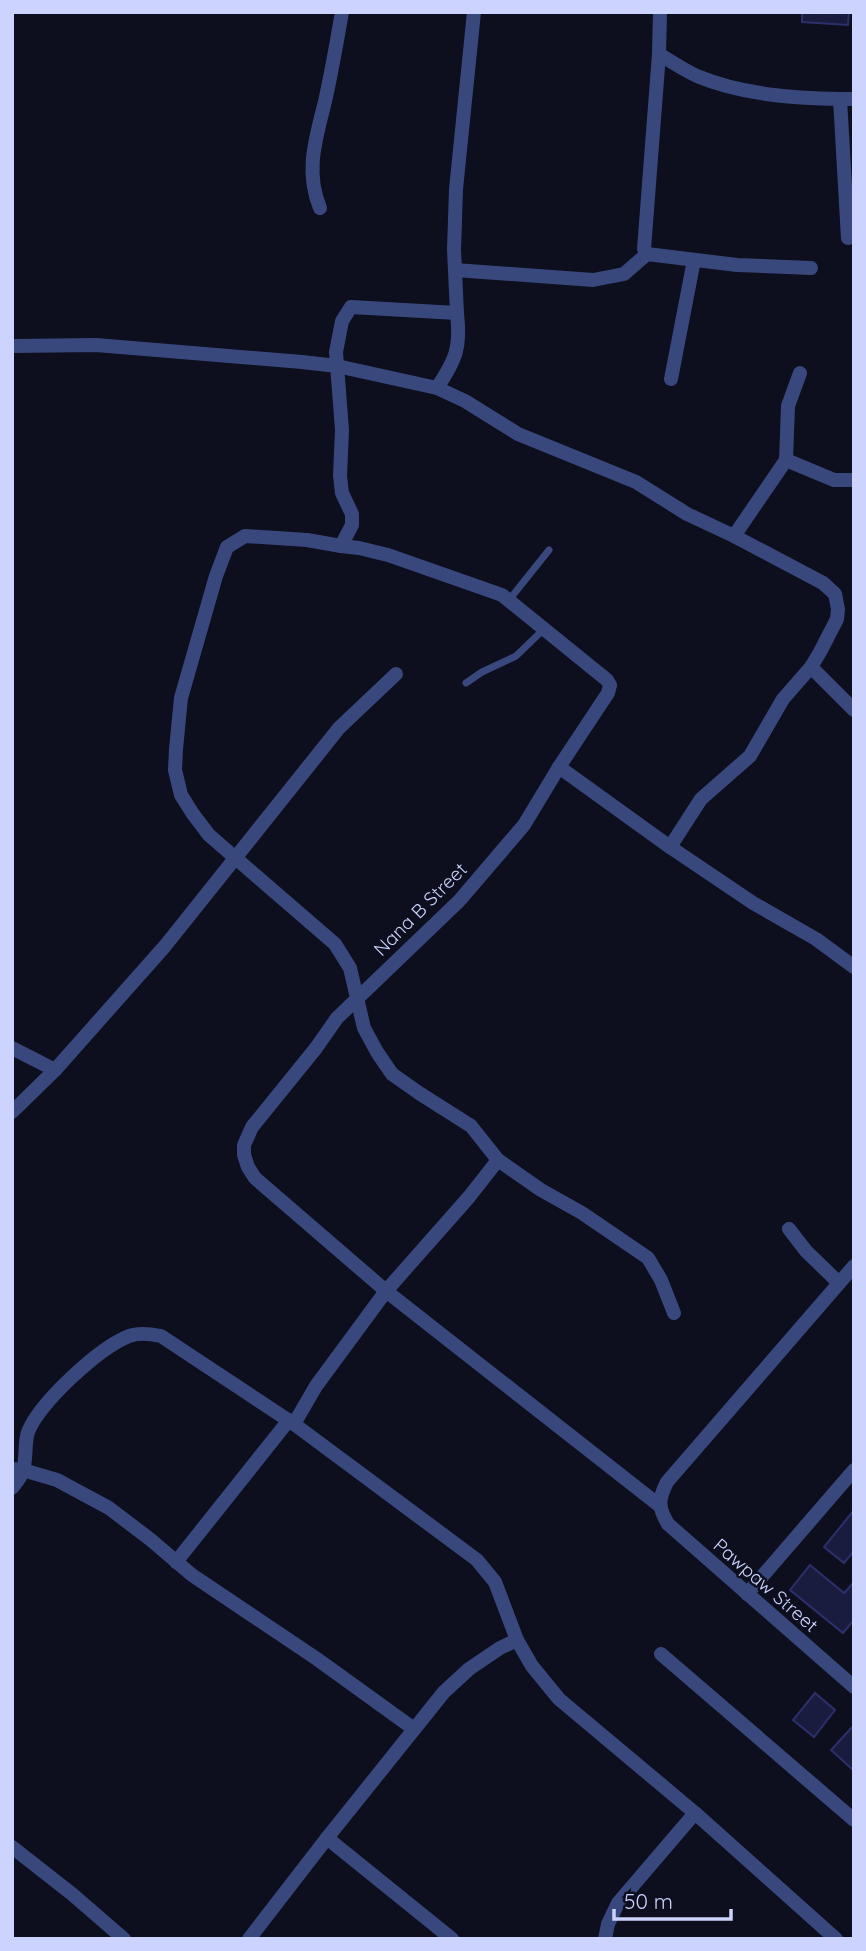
<svg xmlns="http://www.w3.org/2000/svg" width="866" height="1951" viewBox="0 0 866 1951" font-family="Quicksand,sans-serif">
<rect width="100%" height="100%" fill="#0d0e1e"/>
<g fill="#191c3f" stroke="#2c306a" stroke-width="2">
<path d="M802,12H849L848,25L802,22Z"/>
<path d="M854,1510V1551L844,1563L824,1547Z"/>
<path d="M810,1565L844,1593L854,1582V1620L843,1633L790,1590Z"/>
<path d="M815,1693L835,1710L814,1737L793,1720Z"/>
<path d="M854,1725V1771L831,1750Z"/>
</g>
<g fill="none" stroke-linecap="round" stroke-linejoin="round">
<g stroke="#39487c" stroke-width="7">
<path d="M509,600L549,550"/>
<path d="M466,683L482,672L516,656L543,630"/>
</g>
<g stroke="#39487c" stroke-width="14">
<path d="M474,12L456,189L454,250L457,313L351,307L342,321L336,352L342,430L340,476L342,493L352,514V525L341,546L307,540L245,536L227,547L216,576L181,698L176,749L175,770L181,795L193,814L209,835L335,944L350,968L364,1028L377,1052L392,1074L419,1093L471,1126L498,1160L541,1190L582,1213L648,1258L661,1280L674,1313"/>
<path d="M660,12L659,54L644,249L647,254L737,265L811,268"/>
<path d="M659,54C672,62 684,70 697,76C745,96 802,99 854,99"/>
<path d="M840,99L848,238"/>
<path d="M320,208C304,169 317,136 326,97C332,69 337,41 342,12"/>
<path d="M455,270L593,280L624,274L647,254"/>
<path d="M12,346L96,345L302,362L337,366L437,388L465,401L518,434L636,482L687,514L734,536L823,583L835,594L838,609L837,619L820,652L811,667L783,699L750,756L701,799L670,847"/>
<path d="M671,379L694,260"/>
<path d="M437,388C456,359 461,348 457,313"/>
<path d="M786,460L834,480H854"/>
<path d="M734,536L786,460L788,406L800,373"/>
<path d="M341,546L359,548L388,555L502,595L607,680L610,685L608,693L559,767L524,825L459,901L337,1018L316,1048L252,1127L244,1145V1155L248,1167L255,1178L386,1291L660,1506"/>
<path d="M811,667L854,710"/>
<path d="M559,767L670,847L753,903L816,939L854,967"/>
<path d="M12,1048L55,1070"/>
<path d="M12,1112L55,1070L165,946L339,728L396,674"/>
<path d="M789,1229L806,1251L839,1283"/>
<path d="M854,1266L667,1482C658,1500 658,1507 668,1524L854,1687"/>
<path d="M294,1424L316,1386L386,1291L469,1197L498,1160"/>
<path d="M12,1469L23,1470L57,1480L109,1508L151,1540L192,1575L317,1659L414,1729"/>
<path d="M12,1488C16,1483 22,1476 23,1470C27,1458 24,1444 28,1432C40,1402 99,1348 129,1336C139,1332 151,1334 161,1336L294,1424L477,1560L495,1582L517,1640L532,1666L559,1699L695,1813L836,1939"/>
<path d="M176,1562L289,1420"/>
<path d="M747,1594L854,1470"/>
<path d="M661,1654L854,1820"/>
<path d="M327,1838L452,1939"/>
<path d="M12,1847L72,1894L124,1939"/>
<path d="M249,1939L327,1838L444,1692L469,1669L500,1648L517,1640"/>
<path d="M605,1939L608,1924L618,1903L695,1813"/>
</g>
</g>
<g text-anchor="middle" stroke-width="5" stroke-linejoin="round" paint-order="stroke">
<g font-size="19" fill="#cbd3fe" stroke="#0d0e1e">
<text transform="translate(420 909) rotate(-45)" y="7">Nana B Street</text>
<text transform="translate(766 1585) rotate(41)" y="7">Pawpaw Street</text>
</g>
</g>
<rect width="866" height="1951" fill="none" stroke="#cbd3fe" stroke-width="28"/>
<path d="M614 1909v10h117v-10" fill="none" stroke="#cbd3fe" stroke-width="3.5"/>
<text x="624" y="1909" font-size="21" fill="#cbd3fe" stroke="#0d0e1e" stroke-width="5" paint-order="stroke">50 m</text>
</svg>
